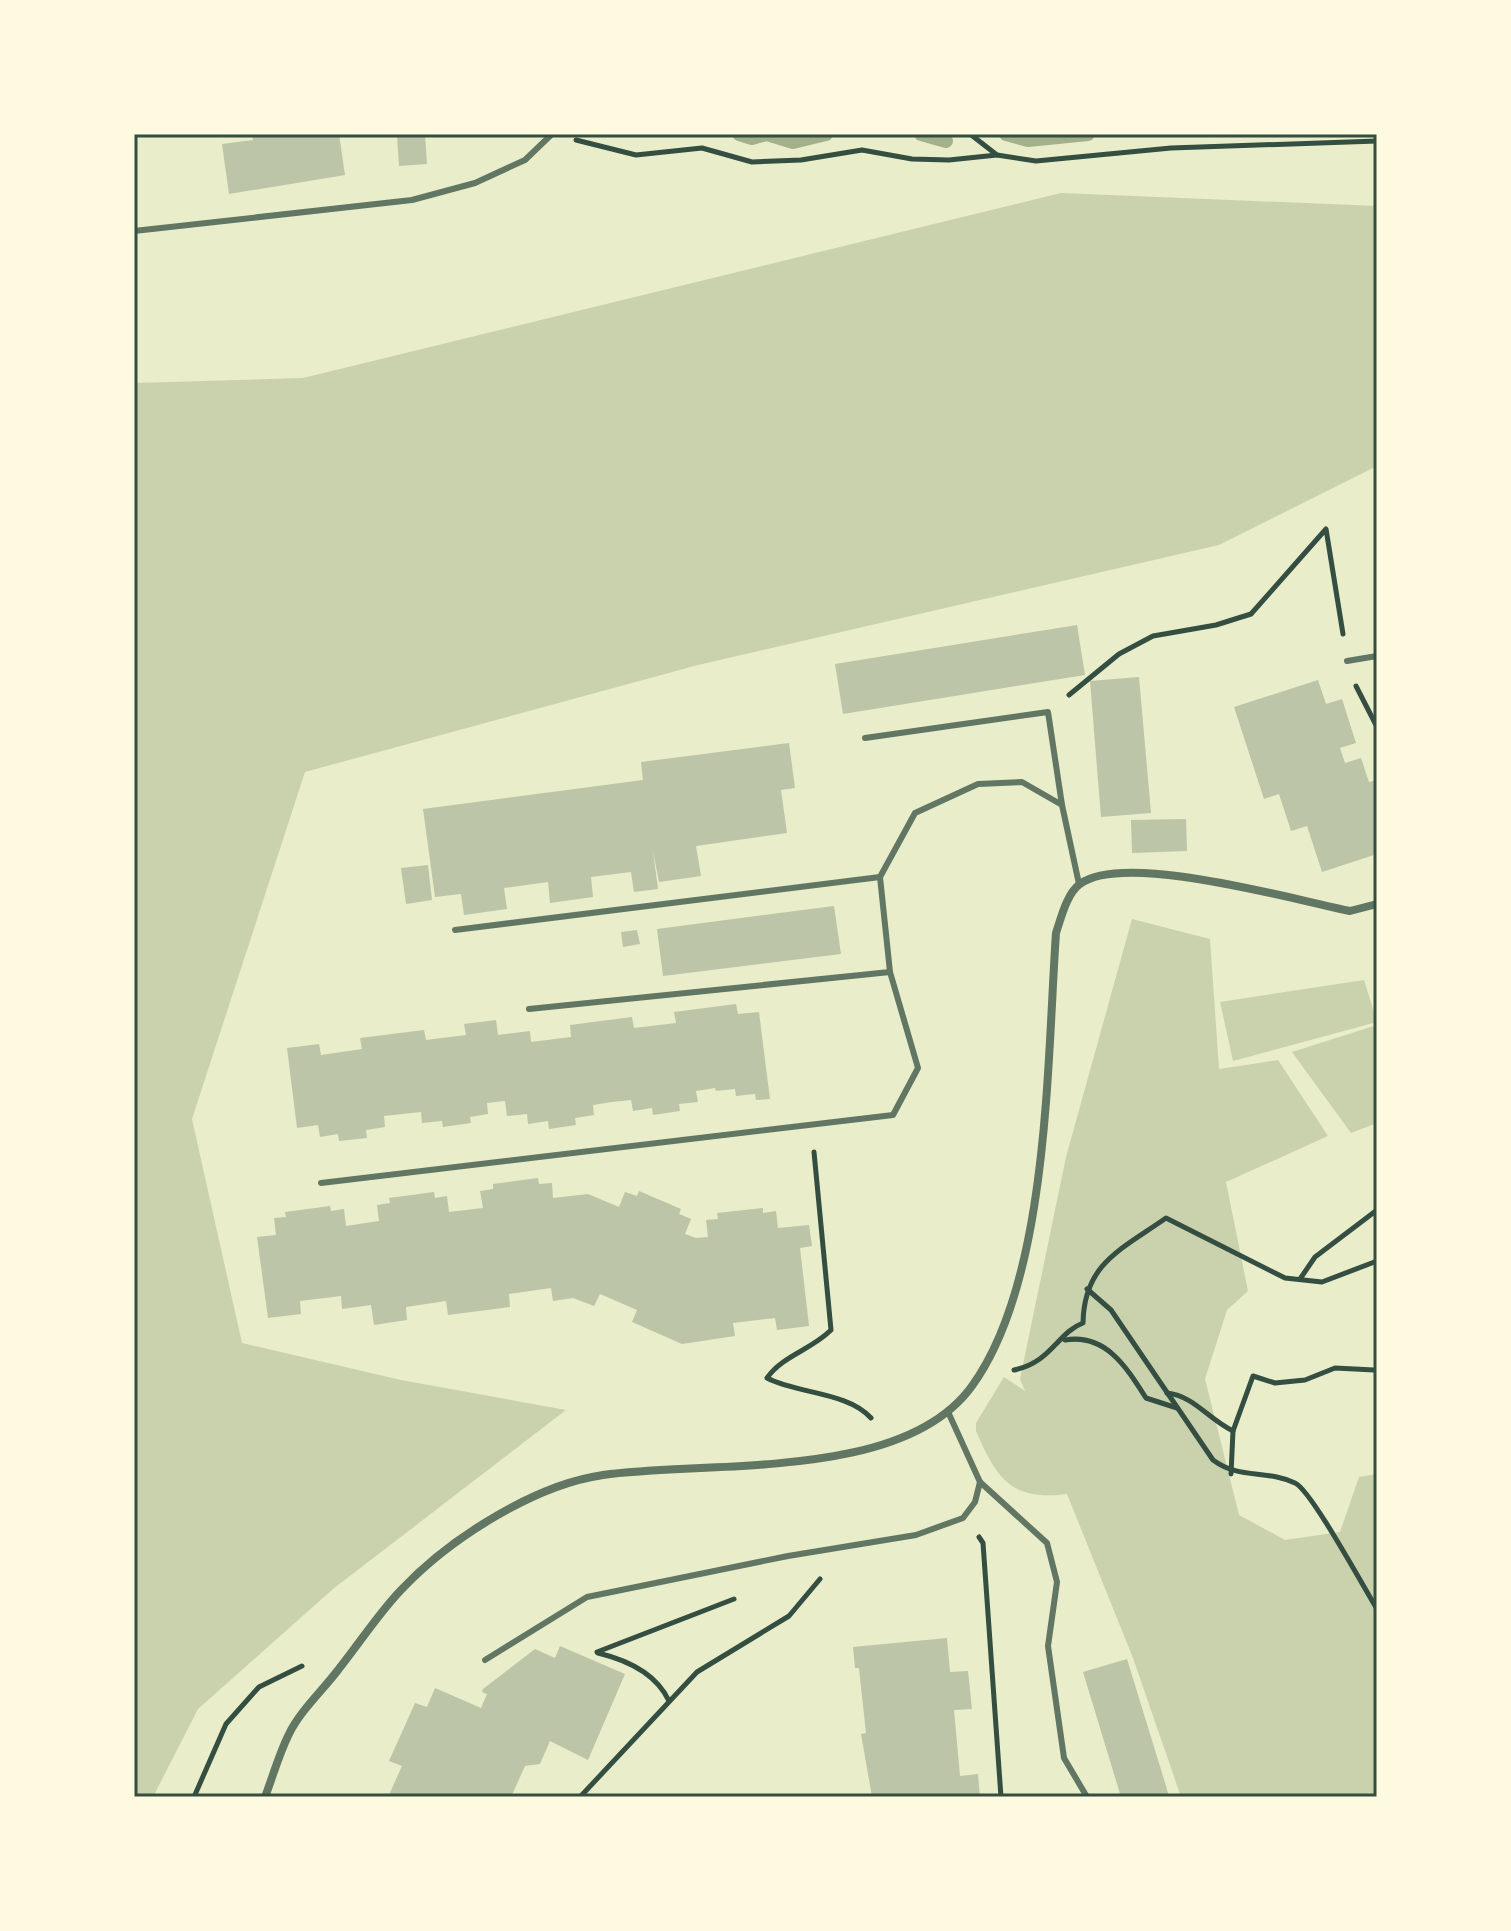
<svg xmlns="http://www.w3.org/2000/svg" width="1511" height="1931" viewBox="0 0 1511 1931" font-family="Signika,sans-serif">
<rect width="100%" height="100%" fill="#e9edc9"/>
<g fill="#cad2ad">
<path d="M1061,193L1377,206V466L1219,545L698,665L305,772L192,1119L242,1343L401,1380L566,1410L333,1589L198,1709L153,1797H134V383L303,378Z"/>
<path d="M1132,919L1210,939L1219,1069L1278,1060L1328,1136L1226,1182L1248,1291L1227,1310L1205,1379L1239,1515L1285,1540L1340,1532L1359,1477L1377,1474V1797H1181L1133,1658L1067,1494C1011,1501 997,1479 976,1431V1423L1004,1377L1025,1391L1020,1379L1066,1157Z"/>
<path d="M1364,980L1377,1022L1233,1061L1220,1002Z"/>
<path d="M1377,1025V1123L1351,1133L1292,1052Z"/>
</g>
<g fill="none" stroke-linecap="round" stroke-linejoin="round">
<g stroke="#a3b18a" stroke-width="14">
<path d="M739,134L752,138L766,134"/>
<path d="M767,134L793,142L826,134"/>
<path d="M921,134L946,141"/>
<path d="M1006,134L1028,140L1088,134"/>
</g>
</g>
<g fill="#bcc5a7">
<path d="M252,134H339L345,175L229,194L222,144L253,140Z"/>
<path d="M425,134L427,164L399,166L397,135Z"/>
<path d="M1077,625L1085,675L843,714L835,664Z"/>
<path d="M1139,677L1151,813L1101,817L1090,681Z"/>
<path d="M1318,680L1326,704L1342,699L1356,743L1340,748L1345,763L1361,758L1369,782L1377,780V854L1322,872L1307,826L1291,831L1279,794L1264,799L1234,707Z"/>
<path d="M789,743L795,788L781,790L787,833L696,846L701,876L659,882L653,851L658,889L634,892L631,872L591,877L593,897L550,903L548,882L504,888L507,909L464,915L461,894L435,897L423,809L643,780L641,762Z"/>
<path d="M1186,819L1187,851L1132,853L1131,820Z"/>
<path d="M428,865L432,900L406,904L401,868Z"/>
<path d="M834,906L841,954L663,976L657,929Z"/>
<path d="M637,930L640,944L623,947L621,932Z"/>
<path d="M736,1004L738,1014L759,1012L770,1099L756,1100L755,1094L736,1096L735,1089L716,1091L715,1088L696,1091L698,1102L679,1104L680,1111L653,1115L652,1108L633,1111L631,1100L612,1102L593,1105L594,1115L575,1118L576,1125L549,1129L548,1121L528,1124L527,1114L507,1116L505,1101L487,1103L488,1114L470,1117L471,1123L443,1127L442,1121L422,1123L421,1112L384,1116L385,1127L366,1130L367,1138L339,1141L338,1134L320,1137L318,1125L297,1128L287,1048L319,1044L321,1055L362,1049L360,1038L424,1030L426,1040L466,1035L464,1024L496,1020L498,1035L530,1031L531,1042L571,1037L570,1025L632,1017L634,1028L676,1023L674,1012Z"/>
<path d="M538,1178L539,1184L552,1183L553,1198L588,1194L619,1207L625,1192L637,1196L639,1191L681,1209L679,1214L691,1219L685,1234L696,1238L708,1237L706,1220L718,1219L717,1213L763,1208V1213L776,1211L778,1228L809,1225L812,1246L800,1248L809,1326L777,1330L775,1318L733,1323L735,1336L682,1344L632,1322L637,1310L600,1294L594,1306L573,1298L553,1301L551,1288L509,1294L510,1307L448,1315L446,1301L406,1307L407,1320L374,1325L371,1305L342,1309L341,1296L300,1301L301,1314L268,1318L257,1237L276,1235L274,1218L286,1217L285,1212L330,1206L331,1211L344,1209L346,1226L379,1221L377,1205L390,1203L389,1198L434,1192L435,1198L447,1196L449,1212L483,1208L480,1191L493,1189V1184Z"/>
<path d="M947,1638L950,1672L968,1671L972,1709L954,1710L960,1776L978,1774L980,1797H872L861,1734L866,1733L859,1668H855L853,1647Z"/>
<path d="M560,1646L625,1674L588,1760L550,1741L540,1764L525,1766L511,1797H388L402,1766L389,1761L415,1703L427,1707L435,1688L481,1708L487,1694L482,1692L483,1689L535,1649L555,1658Z"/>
<path d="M1127,1659L1166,1786L1169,1797H1121L1083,1672Z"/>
</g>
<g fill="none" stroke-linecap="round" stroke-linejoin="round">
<g stroke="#344e41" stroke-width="5">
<path d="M970,134L997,155L1036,161L1171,148L1377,141"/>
<path d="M576,140L636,155L702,148L752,162L801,160L862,150L912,159L949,160L997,155"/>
<path d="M1356,686L1377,727"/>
<path d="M1069,695L1119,654L1153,636L1216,625L1251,614L1326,529L1343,634"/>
<path d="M814,1152L831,1330C811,1350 782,1356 767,1378C798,1394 848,1392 871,1418"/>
<path d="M1300,1279L1315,1257L1377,1210"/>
<path d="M1087,1289L1111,1310L1213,1460C1240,1480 1265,1469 1295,1483C1311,1490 1364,1588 1377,1609"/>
<path d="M1065,1340C1106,1333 1127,1368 1146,1398L1177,1408"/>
<path d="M1014,1370C1051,1363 1058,1332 1083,1323C1084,1263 1122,1249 1166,1218L1285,1278L1322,1282L1377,1261"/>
<path d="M1167,1393C1194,1396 1208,1419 1233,1431"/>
<path d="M1231,1474L1233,1431L1253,1376L1275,1383L1305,1380L1335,1368L1374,1370"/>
<path d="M979,1537L983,1543L1001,1797"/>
<path d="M597,1652L734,1599"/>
<path d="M598,1653C627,1660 656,1673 669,1701"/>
<path d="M194,1797L226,1724L259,1687L302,1666"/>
<path d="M580,1797L697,1672L789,1616L820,1579"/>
</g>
<g stroke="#617663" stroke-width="6">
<path d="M134,231L412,200L475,183L525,160L552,134"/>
<path d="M1347,661L1377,656"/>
<path d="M865,738L1048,712L1062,805"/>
<path d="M455,930L880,877"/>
<path d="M529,1009L890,972"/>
<path d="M321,1183L893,1115L918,1068L890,972L880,877L915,813L978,784L1022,782L1062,805L1079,884"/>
<path d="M949,1414L980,1482L1047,1543L1057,1582L1048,1646L1064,1758L1087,1797"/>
<path d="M485,1660L587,1597L788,1556L916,1535L963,1518L975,1502L980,1482"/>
</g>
<path stroke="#617663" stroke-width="8" d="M265,1797C273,1776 279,1754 289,1734C300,1711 323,1690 338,1670C359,1644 378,1614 401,1590C449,1539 534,1485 603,1475C710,1460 903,1482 972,1386C1049,1280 1047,1062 1056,933C1061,918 1067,893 1080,884C1124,851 1295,900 1350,911L1377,904"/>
</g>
<rect width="1511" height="1931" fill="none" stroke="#fefae0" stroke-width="272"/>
<rect x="136" y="136" width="1239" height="1659" fill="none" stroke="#344e41" stroke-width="3"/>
</svg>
